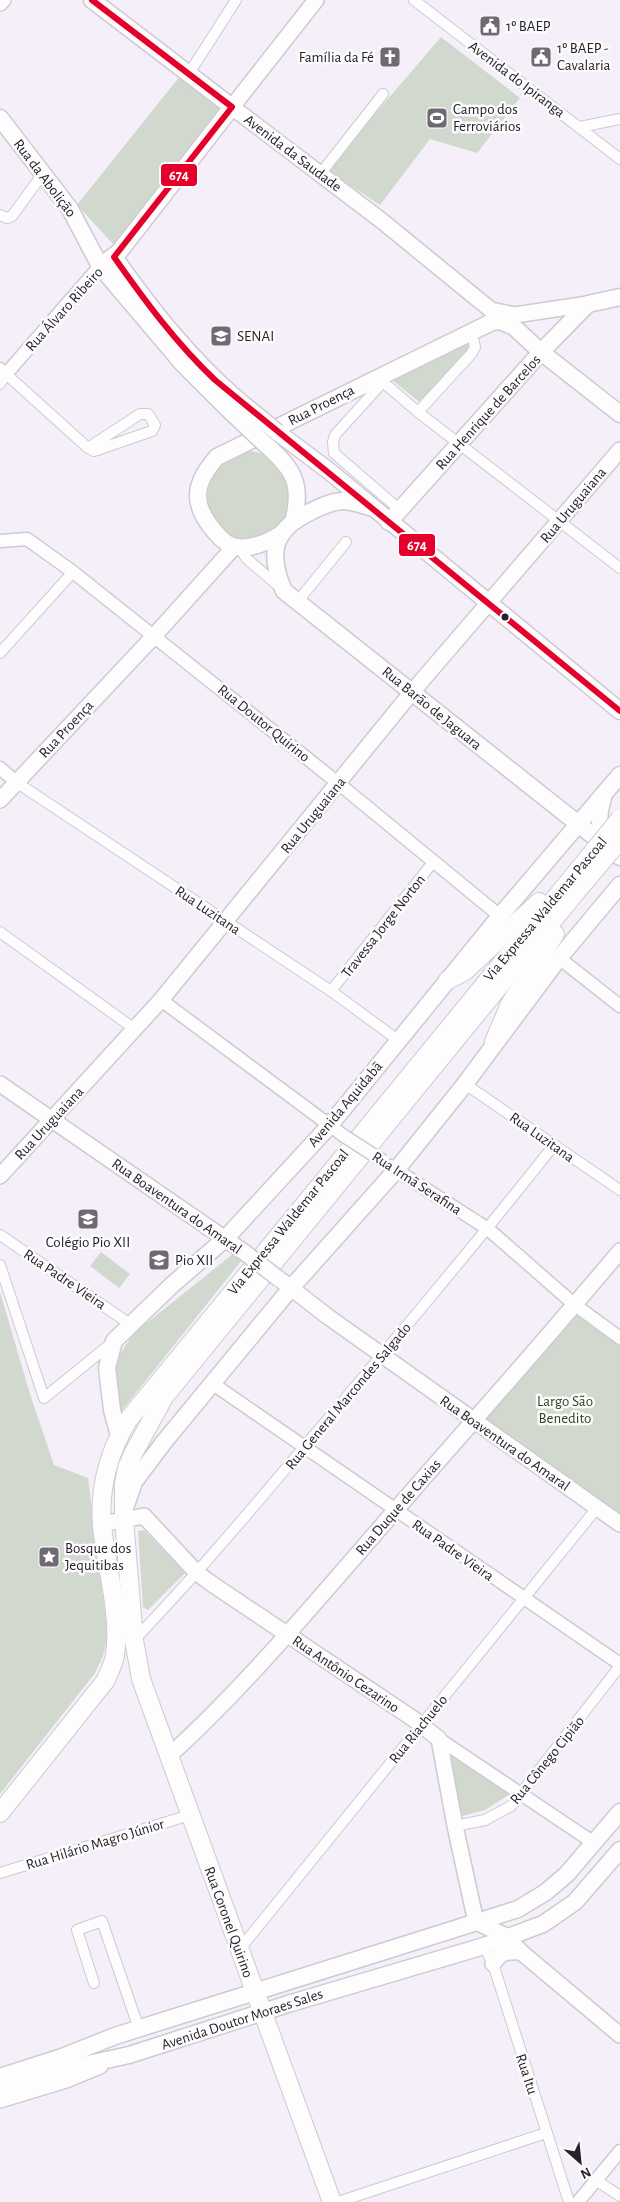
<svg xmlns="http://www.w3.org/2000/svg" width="620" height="2202" viewBox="0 0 620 2202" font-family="'Alegreya Sans',sans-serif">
<rect width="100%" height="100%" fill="#f4eff8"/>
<g fill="#d1d9cf">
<path d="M441,37L520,98L477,153L430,139L380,205L327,170Z"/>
<path d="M180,76L224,110L114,245L77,205Z"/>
<path d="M468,344L473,348L422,404L392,380Z"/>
<path d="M250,451L265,454L293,482L286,521C279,526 271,533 263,537C230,553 192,510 214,475C223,459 232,454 250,451Z"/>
<path d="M101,1252L130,1274L119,1288L90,1266Z"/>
<path d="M233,1254L242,1260L120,1413L111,1382L118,1357L134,1333Z"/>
<path d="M0,1292L30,1394L54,1465L88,1478L108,1636L103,1656L95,1673L0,1794Z"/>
<path d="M575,1314L620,1346V1516L484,1419Z"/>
<path d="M144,1530L185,1573L148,1610L143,1607L138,1531Z"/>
<path d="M447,1752L510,1794L485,1810L462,1816Z"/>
</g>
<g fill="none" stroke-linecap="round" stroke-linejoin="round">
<g stroke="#cfc9d2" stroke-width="12">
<g id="minor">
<path d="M414,0L620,159"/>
<path d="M188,75L236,0"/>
<path d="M580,127L620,119"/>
<path d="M321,173L383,94"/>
<path d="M0,215L7,218L12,216L42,175"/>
<path d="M377,377L418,412L620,568"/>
<path d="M383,382L335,435L333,442L334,453L400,510"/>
<path d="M0,384L6,374L88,448L94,451L152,431L155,425L148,414H140L88,448"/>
<path d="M418,412L472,353L475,347L471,332"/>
<path d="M239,547L247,559L281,588"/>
<path d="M298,601L346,542"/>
<path d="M0,653L73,572"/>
<path d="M16,782L331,991L398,1040"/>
<path d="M0,932L136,1030"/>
<path d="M331,991L434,861"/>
<path d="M465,1084L620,1190"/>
<path d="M0,1235L130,1324"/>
<path d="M0,1265L44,1398L113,1342"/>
<path d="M134,1640C205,1566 271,1486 338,1407C411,1321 484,1234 554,1145"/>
<path d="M455,1826L485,1820L511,1806L620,1666"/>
<path d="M0,1873L190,1815"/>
<path d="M484,1946L493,1964L569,2202"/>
<path d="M239,1950L597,1508"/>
<path d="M94,1983L77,1930L102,1921L139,2029"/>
<path d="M597,2181L620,2196"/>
<path d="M338,2202L546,2133"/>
</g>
</g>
<g stroke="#cfc9d2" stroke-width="15">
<g id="tertiary">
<path d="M0,369L6,374L100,266"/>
<path d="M0,541L27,539L73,572L338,783L500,916"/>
<path d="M0,768L16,782"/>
<path d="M559,958L620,1006"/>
<path d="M161,1000L344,1136"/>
<path d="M390,1166L488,1229L575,1305L620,1338"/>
<path d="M213,1384L620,1664"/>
<path d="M439,1739L594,1843"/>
<path d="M578,2202L620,2151"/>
</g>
</g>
<g stroke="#cfc9d2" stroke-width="18">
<g id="secondary">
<path d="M316,0L232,107L382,221L491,310L515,315L588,304"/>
<path d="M0,3L3,0"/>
<path d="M0,800L155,635L234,547"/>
<path d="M0,1084L244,1252"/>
<path d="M0,1176L161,1000L412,692L620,450"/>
<path d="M282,1281L327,1316L620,1524"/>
<path d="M102,1524L144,1516L197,1573L212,1584L415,1720L439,1739L455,1826L476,1922L506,1936L521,1952L620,2035"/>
<path d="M169,1756C248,1684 317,1600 387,1520C465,1430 544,1342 620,1251"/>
<path d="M493,1964C500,1952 507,1951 521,1952"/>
<path d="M0,2100L66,2080L100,2066"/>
</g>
</g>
<g stroke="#cfc9d2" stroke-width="19">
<g id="primary">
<path d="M92,0L232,107L119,252L100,266"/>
<path d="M0,118L70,209L100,266L183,364L228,409"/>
<path d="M114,257C151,309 189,358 238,400"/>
<path d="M277,432L329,471L620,711"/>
<path d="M264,443C291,467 303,481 294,518"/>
<path d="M370,507C362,505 352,501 343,501C332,501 320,507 310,512C272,530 268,554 284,591L620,857"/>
<path d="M389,522L541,352L588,304L620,297"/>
<path d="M281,534C268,542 251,549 237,547C228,546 220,538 215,532C191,504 193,484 217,457L492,322L500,321L514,327L541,352L620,414"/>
<path d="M603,798C596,823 598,825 617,843"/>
<path d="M119,1436L112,1410L107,1368L114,1341L172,1285L226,1238L330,1125L500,916L620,775"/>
<path d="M126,1505L134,1482L164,1442L291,1288L397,1169L465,1084L559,958L620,885"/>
<path d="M0,2077L62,2057L115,2036L518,1909L546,1892L567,1874L620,1812"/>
<path d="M0,2090L70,2068L129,2055L288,2004L484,1946L543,1924L575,1902L620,1850"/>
</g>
</g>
<g stroke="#cfc9d2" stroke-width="20">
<g id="trunk">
<path d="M448,980L465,971L539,902"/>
<path d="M494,1042L510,1004L555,934"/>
<path d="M0,1813L106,1680C109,1672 114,1663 115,1655C121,1615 106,1566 102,1526C99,1489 109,1452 128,1420L575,874"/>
<path d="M332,2202L141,1679L134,1640L124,1519V1484L127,1468L133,1454L164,1397L576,892"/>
</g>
</g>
<use href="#minor" stroke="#fdfdfe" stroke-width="10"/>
<use href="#tertiary" stroke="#fdfdfe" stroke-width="12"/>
<use href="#secondary" stroke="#fdfdfe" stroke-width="15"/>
<use href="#primary" stroke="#fdfdfe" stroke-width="16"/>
<use href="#trunk" stroke="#fdfdfe" stroke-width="18"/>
<g stroke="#cfc9d2" stroke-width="15" stroke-linecap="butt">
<path id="tertiary-bridge" d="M344,1136L383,1161"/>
</g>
<g stroke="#cfc9d2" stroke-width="18" stroke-linecap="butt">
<path id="secondary-bridge" d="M244,1252L279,1279"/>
</g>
<g stroke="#cfc9d2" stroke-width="19" stroke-linecap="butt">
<g id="primary-bridge">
<path d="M238,400L277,432"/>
<path d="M228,409L264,443"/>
</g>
</g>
<g stroke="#cfc9d2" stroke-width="20" stroke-linecap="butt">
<g id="trunk-bridge">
<path d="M575,874L620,819"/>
<path d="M576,892L620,840"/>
</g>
</g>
<use href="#tertiary-bridge" stroke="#fdfdfe" stroke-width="12"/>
<use href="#secondary-bridge" stroke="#fdfdfe" stroke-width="15"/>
<use href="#primary-bridge" stroke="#fdfdfe" stroke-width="16"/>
<use href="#trunk-bridge" stroke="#fdfdfe" stroke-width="18"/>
<g stroke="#fcfcfc" stroke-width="10">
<path id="bus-1" d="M92,0L232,107L114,257C145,301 176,343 215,380L620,711"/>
</g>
<use href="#bus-1" stroke="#e4002b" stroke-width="6"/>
</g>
<defs>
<g id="civic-square" transform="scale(1.125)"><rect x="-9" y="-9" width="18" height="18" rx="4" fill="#6f6973" stroke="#fcfcfc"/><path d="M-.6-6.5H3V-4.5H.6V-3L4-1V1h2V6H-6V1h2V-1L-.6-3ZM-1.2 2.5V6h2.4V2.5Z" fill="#fff"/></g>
<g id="church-square" transform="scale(1.125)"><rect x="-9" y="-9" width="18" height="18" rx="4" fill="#6f6973" stroke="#fcfcfc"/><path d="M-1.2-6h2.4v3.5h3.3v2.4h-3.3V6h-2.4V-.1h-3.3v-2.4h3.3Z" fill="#fff"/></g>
<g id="stadium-square" transform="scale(1.125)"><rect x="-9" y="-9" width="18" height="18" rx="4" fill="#6f6973" stroke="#fcfcfc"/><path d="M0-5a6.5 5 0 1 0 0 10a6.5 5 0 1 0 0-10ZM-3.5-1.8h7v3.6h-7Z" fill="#fff"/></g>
<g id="university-square" transform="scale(1.125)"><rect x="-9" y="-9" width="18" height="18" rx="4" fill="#6f6973" stroke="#fcfcfc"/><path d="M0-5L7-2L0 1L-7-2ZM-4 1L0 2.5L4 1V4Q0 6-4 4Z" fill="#fff"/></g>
<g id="school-square" transform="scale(1.125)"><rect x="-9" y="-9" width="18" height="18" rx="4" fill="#6f6973" stroke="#fcfcfc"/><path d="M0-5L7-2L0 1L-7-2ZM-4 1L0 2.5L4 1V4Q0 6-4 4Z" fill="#fff"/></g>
<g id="sight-square" transform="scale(1.125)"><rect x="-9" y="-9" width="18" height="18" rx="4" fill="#6f6973" stroke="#fcfcfc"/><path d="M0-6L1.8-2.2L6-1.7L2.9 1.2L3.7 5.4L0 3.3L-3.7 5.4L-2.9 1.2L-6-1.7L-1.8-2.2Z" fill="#fff"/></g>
</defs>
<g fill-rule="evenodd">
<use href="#civic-square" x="490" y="26"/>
<use href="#church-square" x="390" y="57"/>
<use href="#civic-square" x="541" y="57"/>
<use href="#stadium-square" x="437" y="118"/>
<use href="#university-square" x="221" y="336"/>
<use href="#school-square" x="88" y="1219"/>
<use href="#school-square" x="159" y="1260"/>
<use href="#sight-square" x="49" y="1557"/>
</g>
<circle fill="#27212b" stroke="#fcfcfc" stroke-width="2" cx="505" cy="617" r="4.5"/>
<g text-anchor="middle" stroke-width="5" stroke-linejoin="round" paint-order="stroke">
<g font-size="15" fill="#27212b" stroke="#fcfcfc" text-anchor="start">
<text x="506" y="31">1º BAEP</text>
<text x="557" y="53">1º BAEP -<tspan x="557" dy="17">Cavalaria</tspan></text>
<text x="374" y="62" text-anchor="end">Família da Fé</text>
<text x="453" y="114">Campo dos<tspan x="453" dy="17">Ferroviários</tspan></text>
<text x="237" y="341">SENAI</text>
<text x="88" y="1247" text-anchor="middle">Colégio Pio XII</text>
<text x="175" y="1265">Pio XII</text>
<text x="65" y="1553">Bosque dos<tspan x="65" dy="17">Jequitibas</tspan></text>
</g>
<g font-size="15" fill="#27212b" stroke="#fcfcfc">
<text transform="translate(517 79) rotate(37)" y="5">Avenida do Ipiranga</text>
<text transform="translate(293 153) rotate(37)" y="5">Avenida da Saudade</text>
<text transform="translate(45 178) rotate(53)" y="5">Rua da Abolição</text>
<text transform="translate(64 309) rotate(-48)" y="5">Rua Álvaro Ribeiro</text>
<text transform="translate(321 405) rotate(-27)" y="5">Rua Proença</text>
<text transform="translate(488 412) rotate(-48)" y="5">Rua Henrique de Barcelos</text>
<text transform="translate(573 505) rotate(-50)" y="5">Rua Uruguaiana</text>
<text transform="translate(432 708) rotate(39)" y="5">Rua Barão de Jaguara</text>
<text transform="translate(264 723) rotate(39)" y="5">Rua Doutor Quirino</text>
<text transform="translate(66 729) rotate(-47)" y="5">Rua Proença</text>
<text transform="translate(313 815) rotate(-51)" y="5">Rua Uruguaiana</text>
<text transform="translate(545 909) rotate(-50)" y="5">Via Expressa Waldemar Pascoal</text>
<text transform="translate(208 910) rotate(34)" y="5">Rua Luzitana</text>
<text transform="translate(383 926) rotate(-52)" y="5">Travessa Jorge Norton</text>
<text transform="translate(345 1104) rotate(-50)" y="5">Avenida Aquidabã</text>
<text transform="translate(49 1123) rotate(-47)" y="5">Rua Uruguaiana</text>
<text transform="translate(542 1137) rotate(35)" y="5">Rua Luzitana</text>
<text transform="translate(417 1183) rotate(33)" y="5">Rua Irmã Serafina</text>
<text transform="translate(177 1206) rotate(35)" y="5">Rua Boaventura do Amaral</text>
<text transform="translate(288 1222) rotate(-51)" y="5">Via Expressa Waldemar Pascoal</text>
<text transform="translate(65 1279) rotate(34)" y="5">Rua Padre Vieira</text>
<text transform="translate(348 1396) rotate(-50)" y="5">Rua General Marcondes Salgado</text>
<text transform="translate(505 1443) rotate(35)" y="5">Rua Boaventura do Amaral</text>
<text transform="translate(398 1507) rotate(-49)" y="5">Rua Duque de Caxias</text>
<text transform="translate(453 1550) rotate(35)" y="5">Rua Padre Vieira</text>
<text transform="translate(346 1674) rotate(34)" y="5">Rua Antônio Cezarino</text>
<text transform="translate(418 1729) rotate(-51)" y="5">Rua Riachuelo</text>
<text transform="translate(547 1760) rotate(-51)" y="5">Rua Cônego Cipião</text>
<text transform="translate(95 1844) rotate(-17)" y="5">Rua Hilário Magro Júnior</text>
<text transform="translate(229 1922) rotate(70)" y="5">Rua Coronel Quirino</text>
<text transform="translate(242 2019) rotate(-18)" y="5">Avenida Doutor Moraes Sales</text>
<text transform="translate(527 2074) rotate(72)" y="5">Rua Itu</text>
</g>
<g font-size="15" fill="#2a461f" stroke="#fcfcfc">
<text x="565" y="1406">Largo São<tspan x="565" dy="17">Benedito</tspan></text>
</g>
</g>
<g stroke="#fcfcfc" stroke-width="2">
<rect x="160" y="163" width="38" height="24" rx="5" fill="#e4002b"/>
<rect x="398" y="533" width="38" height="24" rx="5" fill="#e4002b"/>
</g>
<g font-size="14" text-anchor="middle" font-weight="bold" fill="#fff">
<text x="179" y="180">674</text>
<text x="417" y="550">674</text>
</g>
<g transform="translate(580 2162) rotate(153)" stroke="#fcfcfc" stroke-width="4" paint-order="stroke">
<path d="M0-4L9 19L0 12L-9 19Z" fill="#27212b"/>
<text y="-8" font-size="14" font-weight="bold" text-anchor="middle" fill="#27212b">N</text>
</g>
</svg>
